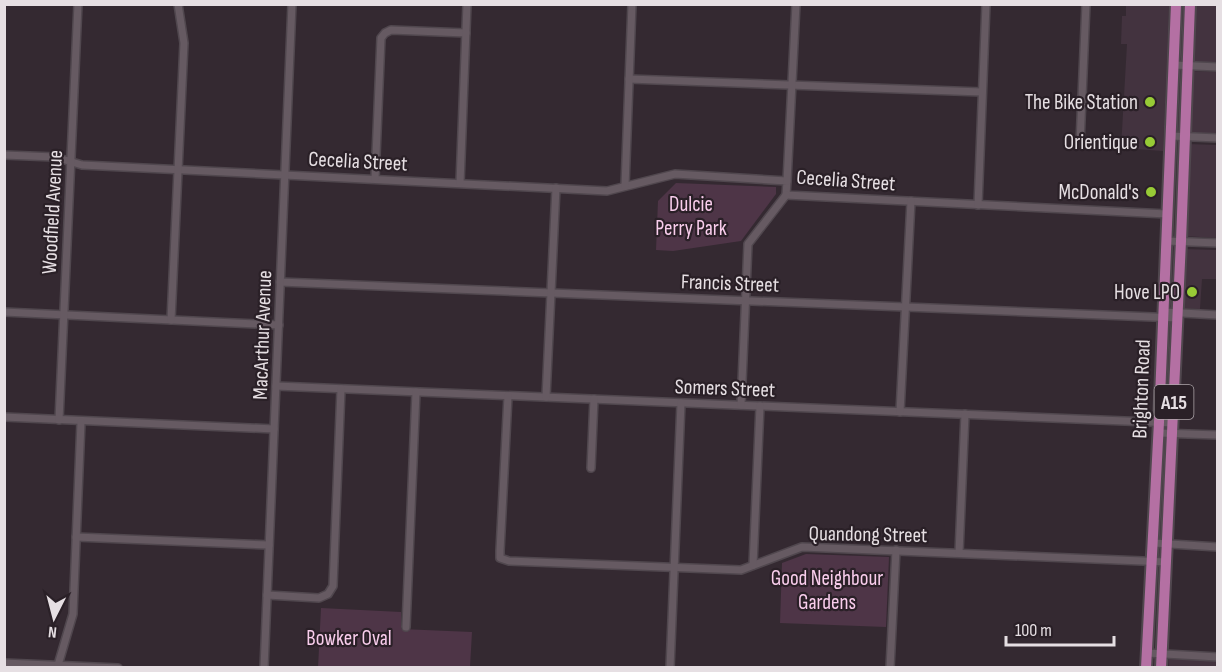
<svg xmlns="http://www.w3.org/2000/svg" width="1222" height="672" viewBox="0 0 1222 672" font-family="'Sofia Sans Condensed',sans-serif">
<rect width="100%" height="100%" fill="#342931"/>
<g fill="#43333f">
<path d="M1126,5H1169L1163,151L1121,148L1127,44H1121L1122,16H1126Z"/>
<path d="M1193,5H1217V63L1191,62Z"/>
<path d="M1190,71L1217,72V135L1188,133Z"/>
<path d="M1187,144L1217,145V238L1183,236Z"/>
<path d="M1182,249L1217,250V279H1202L1200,309L1180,308Z"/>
<path d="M1169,658L1217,660V667L1169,668Z"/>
</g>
<g fill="#4e3547">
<path d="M676,183L776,187V194L741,241L673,251L656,250L658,201Z"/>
<path d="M806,554L889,557L886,627L780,623L782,563Z"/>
<path d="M321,608L401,612V629L472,632L470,667L318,668Z"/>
</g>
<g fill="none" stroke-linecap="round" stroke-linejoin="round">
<g stroke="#50474e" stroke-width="10">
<g id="street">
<path d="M1174,65L1218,67"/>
<path d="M629,79L982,92"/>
<path d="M1171,136L1218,138"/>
<path d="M1080,143L1086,4"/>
<path d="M4,155L55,157L82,165L607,191L675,174L787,181L786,195L1167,214"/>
<path d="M375,179L381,38L385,33L391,30L466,33"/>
<path d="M787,181L796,4"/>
<path d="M460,183L467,4"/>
<path d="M625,186L632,4"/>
<path d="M978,205L986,4"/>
<path d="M1166,241L1218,243"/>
<path d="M280,282L1178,318"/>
<path d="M4,312L279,325"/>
<path d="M1164,312L1218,315"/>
<path d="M171,320L184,43L178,4"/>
<path d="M276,386L1173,423"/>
<path d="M508,396L500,551V558L509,561L741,570L802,547L1167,562"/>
<path d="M546,397L556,188"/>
<path d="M741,405L748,244L786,195"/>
<path d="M900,412L911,201"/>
<path d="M4,417L274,429"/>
<path d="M59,420L78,4"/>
<path d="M1159,433L1218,435"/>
<path d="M591,468L594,399"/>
<path d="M76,537L269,545"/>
<path d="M1154,543L1218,547"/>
<path d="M959,553L965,414"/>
<path d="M753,565L760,406"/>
<path d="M267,595L319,598L328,594L333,586L341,389"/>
<path d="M406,627L416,392"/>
<path d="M1147,653L1218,657"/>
<path d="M4,663L118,668"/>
<path d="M58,665L73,614L81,422"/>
<path d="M264,668L292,4"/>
<path d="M670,668L681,403"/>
<path d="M890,668L896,550"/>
</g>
</g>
<g stroke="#50474e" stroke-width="14">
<g id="primary">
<path d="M1146,668L1159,422L1176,4"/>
<path d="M1161,668L1181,241L1190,4"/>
</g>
</g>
<use href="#street" stroke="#665a62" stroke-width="7"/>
<use href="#primary" stroke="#b470a3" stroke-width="10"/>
</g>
<g fill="#98cb36" stroke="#2a2027" stroke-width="2">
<circle cx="1150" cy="102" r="6"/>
<circle cx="1150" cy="142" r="6"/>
<circle cx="1151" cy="192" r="6"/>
<circle cx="1192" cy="292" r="6"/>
</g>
<g text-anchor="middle" stroke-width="4.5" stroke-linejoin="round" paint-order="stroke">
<rect fill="#2a2027" stroke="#aea6ab" stroke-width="1.5" x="1154.5" y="385" width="39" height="34" rx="4.5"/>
<g font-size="20" font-weight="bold" fill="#e6dfe3">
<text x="1174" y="409">A15</text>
</g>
<g font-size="21" fill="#e6dfe3" stroke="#2a2027" text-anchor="end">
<text x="1138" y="109">The Bike Station</text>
<text x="1138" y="149">Orientique</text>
<text x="1139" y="199">McDonald's</text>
<text x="1180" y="299">Hove LPO</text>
</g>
<g font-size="21" fill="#e6dfe3" stroke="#2a2027">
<text transform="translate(358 161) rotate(3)" y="7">Cecelia Street</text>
<text transform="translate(846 180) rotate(4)" y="7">Cecelia Street</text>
<text transform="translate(52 212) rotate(-87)" y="7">Woodfield Avenue</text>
<text transform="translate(730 283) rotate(2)" y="7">Francis Street</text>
<text transform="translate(262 335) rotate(-88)" y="7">MacArthur Avenue</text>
<text transform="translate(725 388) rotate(2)" y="7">Somers Street</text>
<text transform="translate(1141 389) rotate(-88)" y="7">Brighton Road</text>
<text transform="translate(868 534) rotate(1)" y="7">Quandong Street</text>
</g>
<g font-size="21" fill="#f9cdec" stroke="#2a2027">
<text x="691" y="211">Dulcie<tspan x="691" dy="24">Perry Park</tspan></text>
<text x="827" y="585">Good Neighbour<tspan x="827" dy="24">Gardens</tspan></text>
<text x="349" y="645">Bowker Oval</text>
</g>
</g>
<rect width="1222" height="672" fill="none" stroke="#e6dfe3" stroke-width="12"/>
<g transform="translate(54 618) rotate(186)" stroke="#2a2027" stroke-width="4.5" paint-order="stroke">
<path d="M0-4.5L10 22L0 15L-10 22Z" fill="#e6dfe3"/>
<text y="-9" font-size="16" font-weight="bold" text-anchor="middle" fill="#e6dfe3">N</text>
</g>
<path d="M1006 636v9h108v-9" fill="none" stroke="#e6dfe3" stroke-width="3"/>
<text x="1015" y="636" font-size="18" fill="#e6dfe3" stroke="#2a2027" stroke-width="4.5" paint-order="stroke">100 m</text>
</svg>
